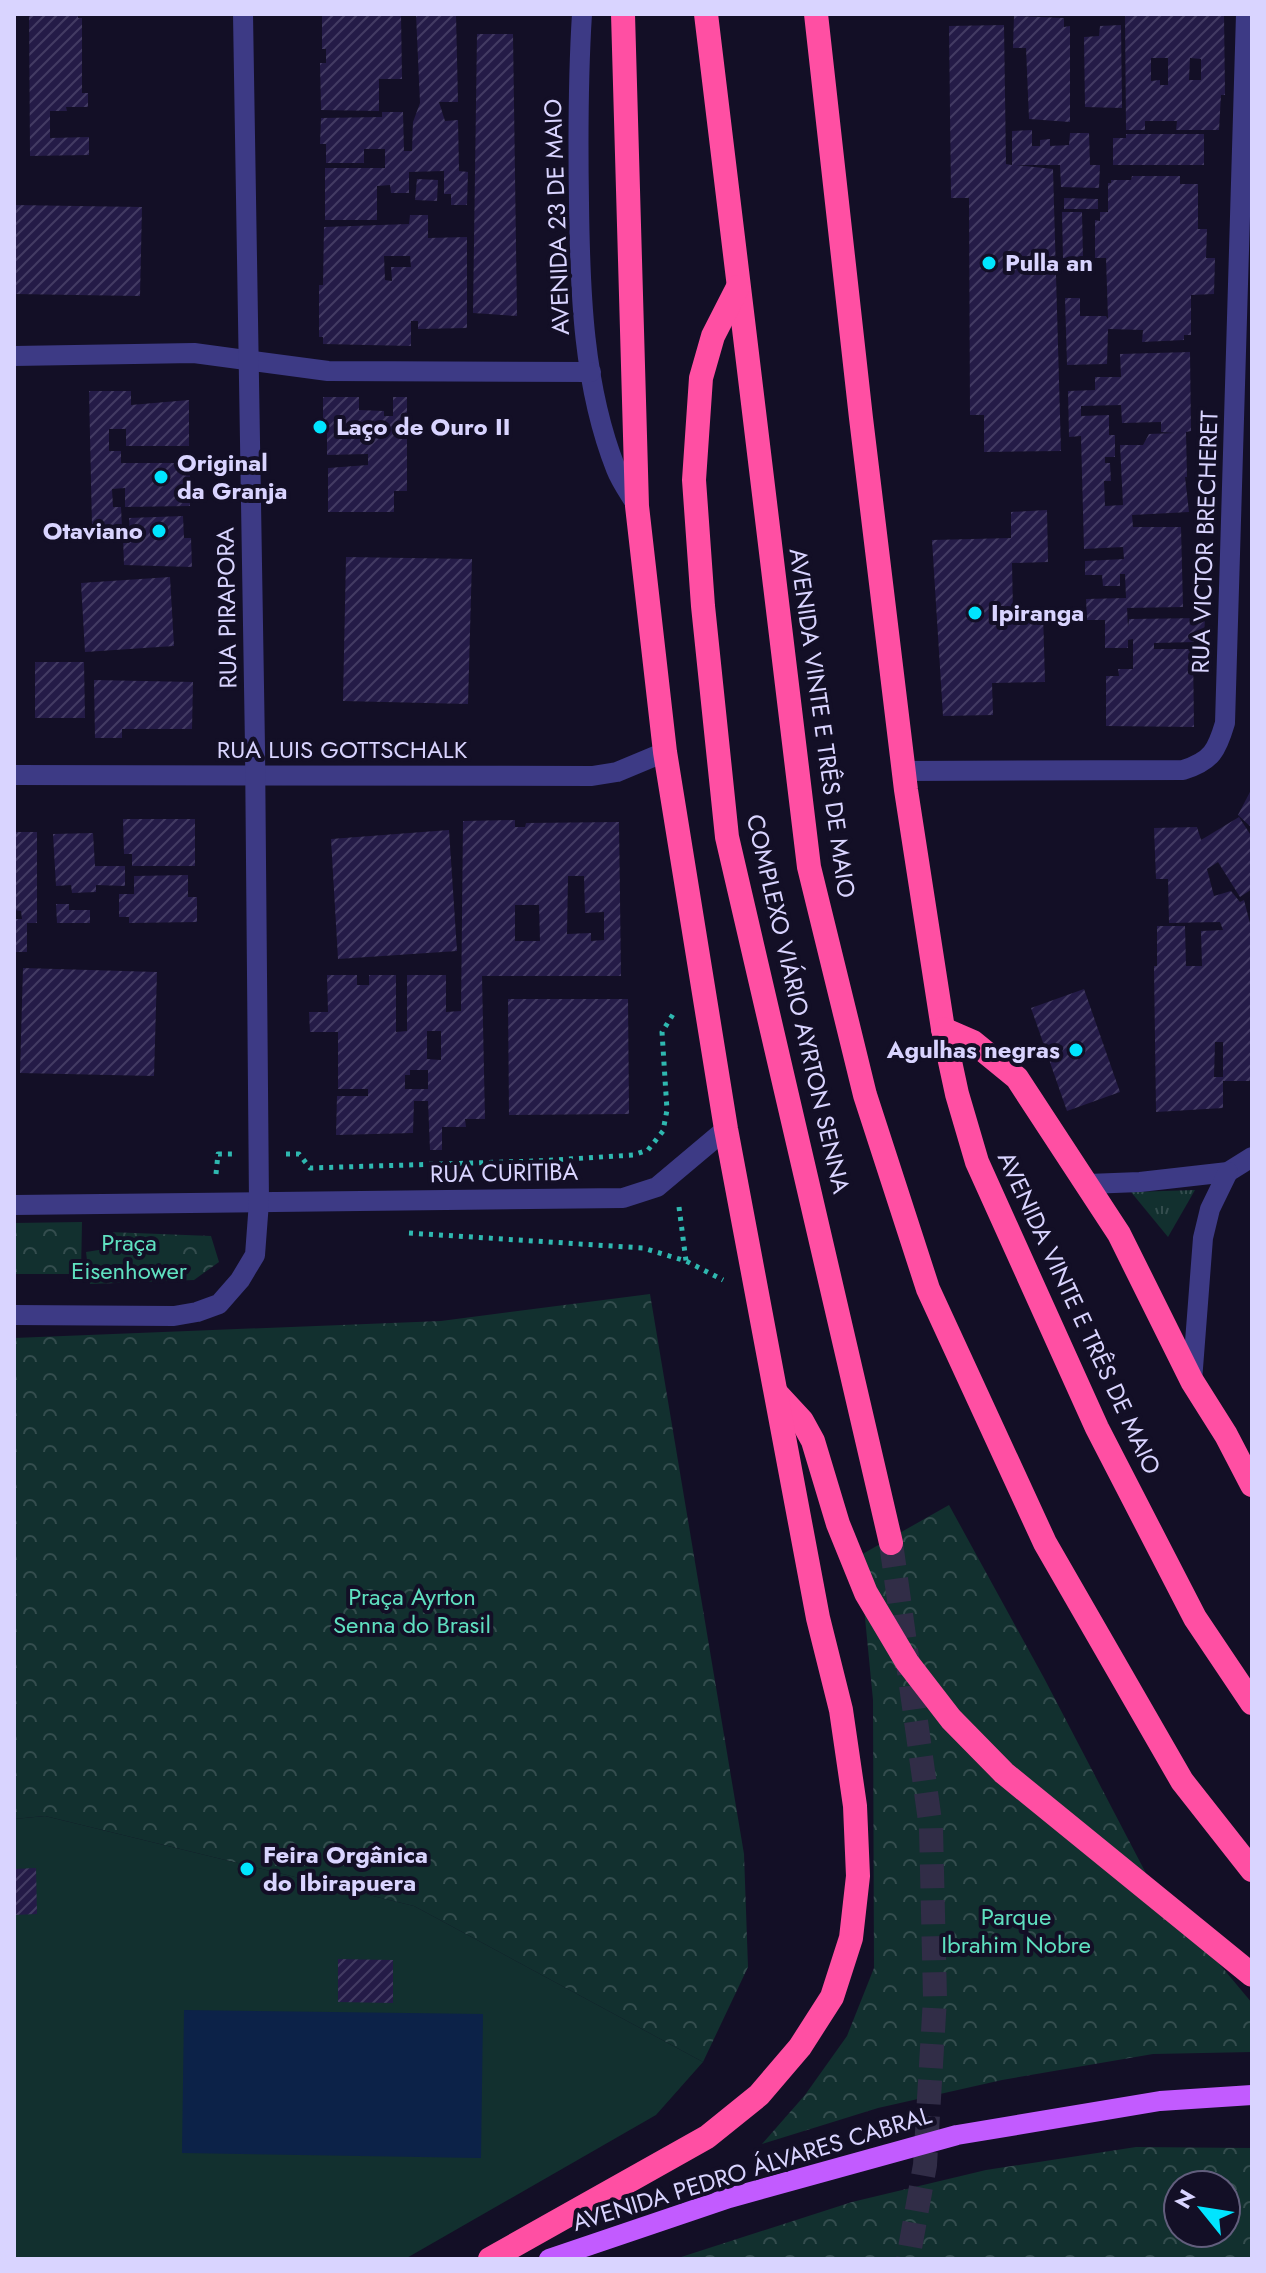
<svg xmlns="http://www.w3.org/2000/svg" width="1266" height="2273" viewBox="0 0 1266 2273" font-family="Jost,sans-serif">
<defs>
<pattern id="grass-tufts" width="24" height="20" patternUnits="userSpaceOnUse" patternTransform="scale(2)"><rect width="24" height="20" fill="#12302f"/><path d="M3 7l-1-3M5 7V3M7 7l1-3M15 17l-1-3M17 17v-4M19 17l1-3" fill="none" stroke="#344d4e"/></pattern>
<pattern id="forest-crowns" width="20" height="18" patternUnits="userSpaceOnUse" patternTransform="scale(2)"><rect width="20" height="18" fill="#12302f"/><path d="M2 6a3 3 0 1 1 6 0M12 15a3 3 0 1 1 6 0" fill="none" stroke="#344d4e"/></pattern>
<pattern id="building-hatch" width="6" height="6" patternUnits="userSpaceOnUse" patternTransform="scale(2)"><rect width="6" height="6" fill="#241b47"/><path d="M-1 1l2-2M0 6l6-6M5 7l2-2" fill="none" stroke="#433b63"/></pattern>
</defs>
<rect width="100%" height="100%" fill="#130f26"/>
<path fill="url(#grass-tufts)" d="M1195,1190L1168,1237L1131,1192Z"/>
<g fill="url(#forest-crowns)" fill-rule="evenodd">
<path d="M82,1222L81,1274H14V1223Z"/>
<path d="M109,1232L211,1236L219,1262L194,1280L90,1284L86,1252L105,1249Z"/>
<path d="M650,1294L744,1854L748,1967L703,2062L414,1906L45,1816L14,1819V1338L441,1321Z"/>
<path d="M949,1505L1044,1678L1150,1881L1252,2003V2052L1153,2054L1002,2080L878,2108L762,2144L805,2095L847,2036L874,1968L873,1700L859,1556Z"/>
<path d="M1136,2147L1252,2148V2259H675L852,2202L986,2170ZM1226,2185V2233H1178V2185Z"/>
</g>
<path fill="#12302f" d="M45,1816L414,1906L703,2062L656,2115L405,2259H14V1819Z"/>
<path fill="#0c2248" d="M184,2010L483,2014L481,2158L182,2153Z"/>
<g fill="url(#building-hatch)" fill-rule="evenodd">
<path d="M29,14H78V18H82V93H88V107H66L67,111H50V138L89,137V155L30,156Z"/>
<path d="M322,14H401L402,79H379V111L321,110L320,63H326V49H322Z"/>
<path d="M416,14H456L458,102H439L445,121L458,120L459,171L468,172L467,205H451V194H444V171L409,172V193H391L390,185L377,186V220H325V168H385V149H364V163H326V144H320L321,118L382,117V112H403L404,151H412L413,122L420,103Z"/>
<path d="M1125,14H1224L1225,95H1221L1219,130H1176L1177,121H1145V130H1126ZM1151,58H1168V85H1160V80L1151,81ZM1190,58L1201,59V80H1189Z"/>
<path d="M1014,16L1064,18V27L1070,26V122L1029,119L1026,48H1013Z"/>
<path d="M1004,25L1006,164L1012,165V131L1032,130V146H1040V140L1050,139V146L1069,145L1070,133H1089L1090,165H1100L1099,188L1061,187L1060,165H1016L1053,169L1061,451L984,452V415H970L969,198H951L949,26Z"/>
<path d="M1121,25L1122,108L1085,107L1084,37L1099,36L1100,26Z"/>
<path d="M477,34H513L517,316L473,313Z"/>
<path d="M1126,134H1204V165H1113V138H1126Z"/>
<path d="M1132,176H1180V184H1198V229H1207L1206,258H1215L1214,294L1191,295V335H1184V340L1142,342L1143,330L1108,329L1107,364L1067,365L1065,298H1080V316H1106L1108,319L1106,258H1095V220L1100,221V212H1108V183H1111V180H1131Z"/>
<path d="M417,179L438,180L437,201L415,200Z"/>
<path d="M1064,198L1098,199V209H1064Z"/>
<path d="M14,205L142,207L140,296L14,294Z"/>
<path d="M1062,212H1082L1083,258H1063Z"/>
<path d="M410,215H428V238L467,237V328L418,329V321H411V346L323,344V337H319V285H323L324,227L409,224ZM384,256H410L411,267H391L392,281L385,280Z"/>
<path d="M1190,352L1191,431L1186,432L1187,477H1185L1189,512L1132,515L1133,527H1181L1183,607L1127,608L1128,627L1129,619L1205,618L1204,638H1196V642L1154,643V649H1193L1194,727L1106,726V676H1119L1118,669H1133V639L1128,640V648H1105V620H1087L1086,599L1126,598L1125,574H1120V586H1103L1102,575H1085V561L1124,559L1123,547L1084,549L1081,436L1069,437L1068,391L1095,390V377H1121L1120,354ZM1121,405L1122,423L1161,422V432L1175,433L1149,434L1143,445H1120L1123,505L1105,506L1104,481H1111L1110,463H1105V457H1115V435H1109V415L1081,416V406Z"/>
<path d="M89,391H131V405L189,400V446H126V429H109V451H121V463H190V506L125,507V488L112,489L113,507H121L122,527H92Z"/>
<path d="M323,397H359V410L384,411V416H393V397H407V491H394V512H328V468L368,465V454L327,455V434H323Z"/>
<path d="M1047,510L1048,562L1012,563L1013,613L1043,612L1045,682L992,683L993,715L943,716L932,540L1011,538V512Z"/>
<path d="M183,516L184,538H191L192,567L124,565L123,537H130L129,518Z"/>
<path d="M346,557L472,559L468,704L343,701Z"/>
<path d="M170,577L174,646L85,652L81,583Z"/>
<path d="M35,662H84L85,718H35Z"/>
<path d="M94,680L193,682L192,729H122V738H95Z"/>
<path d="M1252,788V828L1238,815Z"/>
<path d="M1239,817L1252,837V889L1240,897L1218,862L1207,869L1214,896L1231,891L1240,902L1244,900L1252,931V1081H1223V1108L1156,1112L1154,966H1157V926H1185L1186,966H1202L1201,931L1223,930L1220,922L1169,923L1168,879H1156L1154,828L1197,827L1201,840ZM1215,1042H1223V1077H1214Z"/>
<path d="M123,819H195V866H132V854H124Z"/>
<path d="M515,820V827H525L526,823L619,822L621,976H482L485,1119H465L466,1127H442V1150H430L428,1101H414L413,1133L336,1135L337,1096H368V1089H338V1032H310L309,1012H328L327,975H357V985H369V975H396V1032L407,1031V975H446V1012L461,1011L463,821ZM568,876H584L585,913L604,912V940L591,941V933L567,934ZM515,905H539L540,941H515ZM427,1031H441V1060L427,1059ZM410,1070H428V1089H405V1075H410Z"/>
<path d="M449,830L457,951L338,959L331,839Z"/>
<path d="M14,832H37V923H27V952H14V919H22L21,911L14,910Z"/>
<path d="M93,833L95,866H125V886L96,885V892L72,893L71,885L56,886L53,834Z"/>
<path d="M188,875V897H197V922L129,923V917H119V894H134V876Z"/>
<path d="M56,904H69V910H90V923H57Z"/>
<path d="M23,968L157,972L154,1076L20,1073Z"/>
<path d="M1084,989L1120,1092L1067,1111L1031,1008Z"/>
<path d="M508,999H628L629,1114L509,1115Z"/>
<path d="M36,1868L37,1914L14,1915V1869Z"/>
<path d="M338,1959L393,1960V2003L338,2002Z"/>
</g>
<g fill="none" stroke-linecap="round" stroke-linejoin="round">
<path stroke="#312d47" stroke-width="24" stroke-dasharray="24 12" stroke-linecap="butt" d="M891,1543L931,1828L935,1998L925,2165L908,2259"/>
<g stroke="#2fb8b0" stroke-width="5" stroke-dasharray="4 6" stroke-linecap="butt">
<path d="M286,1154H299L310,1168L537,1161L633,1155L648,1150L663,1131L667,1110L662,1032L675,1011"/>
<path d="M216,1174L218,1154H232"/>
<path d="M679,1207L686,1261"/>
<path d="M409,1233L643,1248L686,1261L723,1280"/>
</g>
<g stroke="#3d3a85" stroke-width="20">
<path d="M582,14C578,77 578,140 579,203C580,291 583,386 616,469C621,482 630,494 637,506"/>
<path d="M14,356L194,353L328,371L591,372"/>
<path d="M904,771L1183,770C1212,761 1217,750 1225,723L1246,14"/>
<path d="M14,775L592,776L617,772L665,752"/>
<path d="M1088,1184L1140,1182L1228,1172L1252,1157"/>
<path d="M14,1205L623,1198L657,1187L726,1129"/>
<path d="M14,1315L174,1316L197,1312L219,1304L240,1280L255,1255L259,1202L255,747L243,14"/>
<path d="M1192,1381L1203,1238L1210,1209L1228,1172"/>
</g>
<path stroke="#c25bff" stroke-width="20" d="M549,2259L729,2198L957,2135L1160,2101L1252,2095"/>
<g stroke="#ff4fa3" stroke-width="24">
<path d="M706,14L809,867L865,1095L928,1289L1045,1543L1182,1781L1252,1870"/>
<path d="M816,14L861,418L906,790L943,1029L957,1094L977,1162L1097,1428L1195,1618L1252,1703"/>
<path d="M738,287L713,336L701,378L694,480L703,606L727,837L891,1543"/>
<path d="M943,1029L973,1042L1017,1078L1119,1234L1192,1381L1226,1435L1252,1485"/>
<path d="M777,1394L802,1421L813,1441L838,1524L866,1593L907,1662L951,1719L1004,1773L1252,1975"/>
<path d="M490,2259L707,2137L759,2095L800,2047L832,1997L851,1938L858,1876L855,1806L841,1710L818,1618L726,1129L665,752L637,506L623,14"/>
</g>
</g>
<g fill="#00e5ff" stroke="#130f26" stroke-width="3">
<circle cx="989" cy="263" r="8"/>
<circle cx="320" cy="427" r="8"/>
<circle cx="161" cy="477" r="8"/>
<circle cx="159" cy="531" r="8"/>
<circle cx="975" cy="613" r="8"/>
<circle cx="1076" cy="1050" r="8"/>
<circle cx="247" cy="1869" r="8"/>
</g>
<g text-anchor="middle" stroke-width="8" stroke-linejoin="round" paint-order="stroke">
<g font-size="24" fill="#d9d4ff" stroke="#130f26">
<text transform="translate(557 217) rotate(-92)" y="8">AVENIDA 23 DE MAIO</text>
<text transform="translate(1205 542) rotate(-88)" y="8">RUA VICTOR BRECHERET</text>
<text transform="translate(227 608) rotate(-91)" y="8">RUA PIRAPORA</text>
<text transform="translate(822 723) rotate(82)" y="8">AVENIDA VINTE E TRÊS DE MAIO</text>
<text x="342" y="758">RUA LUIS GOTTSCHALK</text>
<text transform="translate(798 1004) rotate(77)" y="8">COMPLEXO VIÁRIO AYRTON SENNA</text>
<text transform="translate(504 1173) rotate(-1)" y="8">RUA CURITIBA</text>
<text transform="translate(1079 1313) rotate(65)" y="8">AVENIDA VINTE E TRÊS DE MAIO</text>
<text transform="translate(752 2169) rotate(-17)" y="8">AVENIDA PEDRO ÁLVARES CABRAL</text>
</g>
<g font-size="24" font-weight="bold" fill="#d9d4ff" stroke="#130f26" text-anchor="start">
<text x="1005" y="271">Pulla an</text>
<text x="336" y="435">Laço de Ouro II</text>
<text x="177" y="471">Original<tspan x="177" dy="28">da Granja</tspan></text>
<text x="143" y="539" text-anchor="end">Otaviano</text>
<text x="991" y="621">Ipiranga</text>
<text x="1060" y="1058" text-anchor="end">Agulhas negras</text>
<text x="263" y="1863">Feira Orgânica<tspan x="263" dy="28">do Ibirapuera</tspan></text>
</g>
<g font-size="24" fill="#5fe0c0" stroke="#130f26">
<text x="129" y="1251">Praça<tspan x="129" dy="28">Eisenhower</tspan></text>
<text x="412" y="1605">Praça Ayrton<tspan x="412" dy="28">Senna do Brasil</tspan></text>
<text x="1016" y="1925">Parque<tspan x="1016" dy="28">Ibrahim Nobre</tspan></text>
</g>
</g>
<rect width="1266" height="2273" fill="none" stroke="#d9d4ff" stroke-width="32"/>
<g transform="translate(1202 2209) rotate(300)"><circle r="38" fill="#130f26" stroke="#625e7d" stroke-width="2"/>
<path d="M0-6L14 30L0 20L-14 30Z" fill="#00e5ff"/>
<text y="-12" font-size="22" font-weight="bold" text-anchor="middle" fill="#d9d4ff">N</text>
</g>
</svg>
